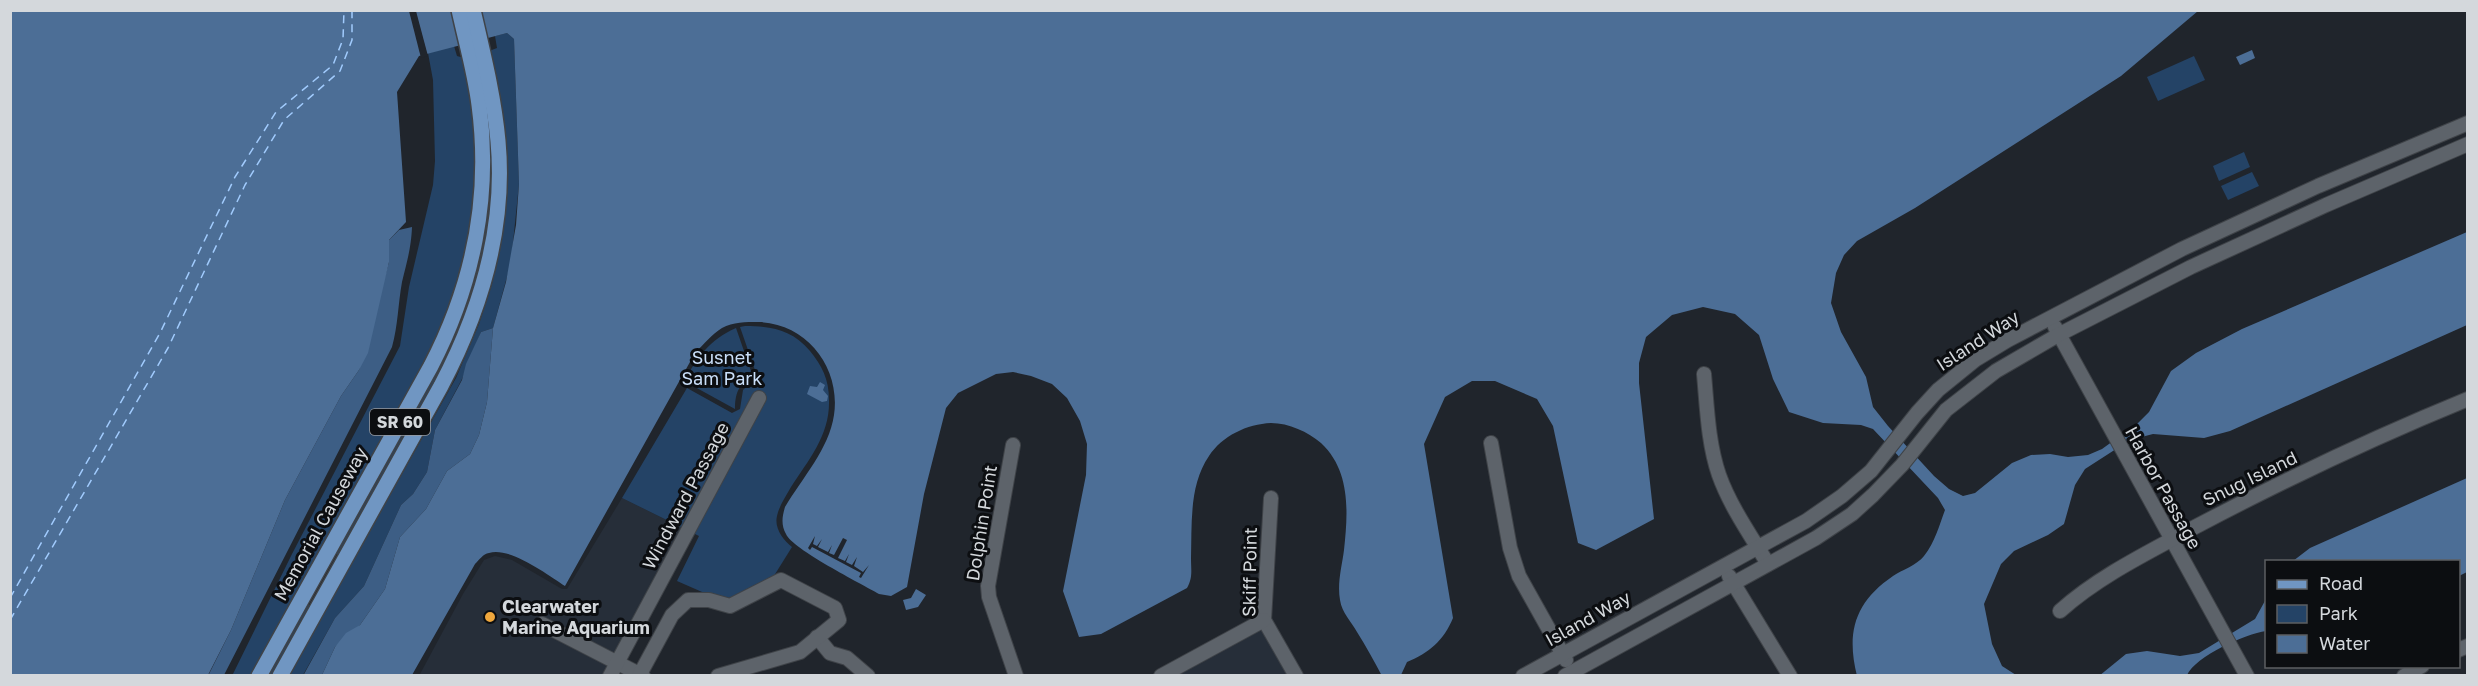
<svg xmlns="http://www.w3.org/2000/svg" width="2478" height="686" viewBox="0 0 2478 686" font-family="'Golos Text',sans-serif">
<rect width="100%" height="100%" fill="#20252c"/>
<g fill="#262e39">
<path d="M622,498L683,528L616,654L541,617L535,625L611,663L604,675L419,676L463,594L484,560L495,556L512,560L562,589H567Z"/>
<path d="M1262,628L1289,676H1173Z"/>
</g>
<g fill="#244366">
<path d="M507,33L514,39L519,184L511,262L493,328L481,332L462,379L435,430L427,472L413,494L401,505L364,586L335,618L303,675L288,676L456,378L479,324L492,284L504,212L489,51L497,48L495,36Z"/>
<path d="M454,46L457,56L464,58L477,126L474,227L445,326L254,675L232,676L292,554L400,346L409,287L433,185L435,161L433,80L428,53Z"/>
<path d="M2194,56L2205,80L2158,101L2147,77Z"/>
<path d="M486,112H489L493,138L492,218L465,328L338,555L336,553L463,311Z"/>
<path d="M2244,152L2250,167L2219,181L2213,166Z"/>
<path d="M2252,172L2259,186L2228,200L2221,186Z"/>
<path d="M745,326C773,326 792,330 810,351C822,366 829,379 829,400C830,435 809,459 791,487C786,496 779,506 777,516C774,528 783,540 792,547L772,579L730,600L709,595L677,581L699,536L693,533L766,395L757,392L683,528L622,498L687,388L732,413L740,409L743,390L757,376L740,327Z"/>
<path d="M736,328L753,377C738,383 735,395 735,409L684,381C698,357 709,340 736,328Z"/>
<path d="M306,604L311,606L275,675L265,676Z"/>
</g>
<g fill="#3d5e85">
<path d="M412,227C411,249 407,261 402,282C398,304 398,326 392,347L224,675L208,676L231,630L285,500L341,396L359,370L389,262V240L399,230Z"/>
<path d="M493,328L487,402L479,435L470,454L447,471L426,509L400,537L385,589L360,625L335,647L322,675L303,676L335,618L364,586L401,505L413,494L427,472L435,430L462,380L466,364L481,332Z"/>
</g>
<g fill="#4c6e96">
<path d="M10,11H2198L2121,76L1915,208L1857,241L1844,255L1836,273L1831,303L1841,332L1866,377L1873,407L1888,426L1934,476L1949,489L1963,496L1975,493L2012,463L2031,455L2050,454L2068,457L2088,455L2102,449L2138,423L2149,412L2171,371L2196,353L2242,329L2467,232V325L2230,431L2204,438L2153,434L2130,440L2085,469L2075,485L2064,524L2048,535L2014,551L2001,564L1984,604L1992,644L2002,666L2016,675L1857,676C1846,632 1855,602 1893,576C1902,570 1917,565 1924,556C1935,542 1939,526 1945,510L1938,498L1873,429L1861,425L1823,423L1789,412L1773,379L1759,335L1735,314L1703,307L1672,315L1646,337L1639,363V383L1654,519L1596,550L1578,543L1553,426L1537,399L1495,381H1472L1445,397L1424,444L1453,618C1444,640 1429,653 1407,662L1401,675L1382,676C1374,661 1366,646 1357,632C1351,621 1342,613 1340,600C1337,583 1342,566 1344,550C1348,513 1351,471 1321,443C1308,432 1289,423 1271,423C1247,424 1222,436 1209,456C1189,485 1192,524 1191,558C1191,570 1193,578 1187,588L1101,634L1079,637L1063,591L1086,475L1087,444L1080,421L1067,398L1052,384L1031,376L1013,372L996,374L958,393L946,408L924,494L907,587L891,596L879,594C862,584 792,549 786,534C781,525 782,517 785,507C802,478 829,449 834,415C841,368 807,323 758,322C746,322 733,322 722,328C712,334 704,344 695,353L565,586C548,575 509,546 489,553C483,554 479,560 475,564L412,675H322L335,647L346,633L360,625L385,589L400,537L426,509L447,471L470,454L479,435L487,402L493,328L506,282L516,225L519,184L514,39L507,33L419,56L397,92L406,222L389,240V262L368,353L359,370L341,396L285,500L231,630L208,675H11Z"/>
<path d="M2252,50L2255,58L2240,65L2236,57Z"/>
<path d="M820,382L825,385L823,390L828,396L827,401L822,402L807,394L810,386L817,387Z"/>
<path d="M2467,478V572L2459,576L2458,562L2293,561L2310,548Z"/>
<path d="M916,589L926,595L918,607L906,610L903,600L911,598Z"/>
<path d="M2266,599V631C2245,634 2196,656 2187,675L2099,676L2126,654L2147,651L2180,656L2199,653L2255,619Z"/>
</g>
<g fill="#20252c">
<path d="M409,11H416L428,56L421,58Z"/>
<path d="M815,536L813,544L817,546L822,539L818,547L828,552L832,545L829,553L834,555L843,538L847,540L838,558L845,561L849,554L846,562L852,565L857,557L854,566L863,572L869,565L861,578L859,577L861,573L812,547L810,550L808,548Z"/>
</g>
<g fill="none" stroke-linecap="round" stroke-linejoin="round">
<g stroke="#a1cbfd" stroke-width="1.5" stroke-dasharray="8 6" stroke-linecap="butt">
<path d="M10,598L160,333L235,177L276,112L333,65L343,39L344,10"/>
<path d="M10,620L168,348L245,185L284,120L340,71L352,40V10"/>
</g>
<g stroke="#3f4348" stroke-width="16">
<g id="minor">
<path d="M2055,327L2247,676"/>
<path d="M1704,374C1707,407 1708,443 1719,475C1730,506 1751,536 1768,564"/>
<path d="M1491,443L1510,548L1519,576L1566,660"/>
<path d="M1013,445L988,586L989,597L1016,676"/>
<path d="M1271,498L1264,620L1296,676"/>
<path d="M1729,576L1790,676"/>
<path d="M2060,611C2099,576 2149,552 2195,527C2284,480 2375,437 2468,399"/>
<path d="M542,624L643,676"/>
<path d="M817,637L830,653L847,658L868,676"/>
<path d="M2458,650L2468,646"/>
<path d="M610,676L759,398"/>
<path d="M639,676L672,615L688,600H709L730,606L781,580L835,608L839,620L800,652L718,676"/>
<path d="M1161,676L1264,620"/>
<path d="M1523,676L1806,521L1842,496L1871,471L1917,413L1938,390L1975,360L2008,340L2182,249L2318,186L2468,123"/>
<path d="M1565,676L1816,538L1852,514L1873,495L1902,465L1946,410L1996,371L2058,335L2191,267L2326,205L2468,144"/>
<path d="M2404,676L2422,666"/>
</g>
</g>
<g stroke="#3f4348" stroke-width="18">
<g id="major">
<path d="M259,676L431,366C473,285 491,196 479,105C475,73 466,42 459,10"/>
<path d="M280,676L441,386C481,310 506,228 498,141C494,97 483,53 473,10"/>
</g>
</g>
<use href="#minor" stroke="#5d636a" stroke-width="14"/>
<use href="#major" stroke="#7096c2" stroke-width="15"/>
</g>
<circle fill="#efa73d" stroke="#0c0e11" stroke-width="2" cx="490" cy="617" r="6"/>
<g text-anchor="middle" stroke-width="6" stroke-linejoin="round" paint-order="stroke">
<rect fill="#0c0e11" stroke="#989b9f" stroke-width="1.5" x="370" y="409" width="60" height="26" rx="4.5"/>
<g font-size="16" font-weight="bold" fill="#d4d8dc">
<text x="400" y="428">SR 60</text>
</g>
<g font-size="18" fill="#d4d8dc" stroke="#0c0e11">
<text transform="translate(1978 341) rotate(-33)" y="6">Island Way</text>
<text transform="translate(2250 479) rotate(-26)" y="6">Snug Island</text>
<text transform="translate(2163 488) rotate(61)" y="6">Harbor Passage</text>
<text transform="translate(686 496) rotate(-62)" y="6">Windward Passage</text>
<text transform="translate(982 523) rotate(-81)" y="6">Dolphin Point</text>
<text transform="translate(321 524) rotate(-61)" y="6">Memorial Causeway</text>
<text transform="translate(1250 572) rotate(-89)" y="6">Skiff Point</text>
<text transform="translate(1588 619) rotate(-29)" y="6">Island Way</text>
</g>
<g font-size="18" fill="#cadff9" stroke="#0c0e11">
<text x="722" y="364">Susnet<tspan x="722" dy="21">Sam Park</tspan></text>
</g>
<g font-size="18" font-weight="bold" fill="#d4d8dc" stroke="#0c0e11" text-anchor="start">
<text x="502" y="613">Clearwater<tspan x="502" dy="21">Marine Aquarium</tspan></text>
</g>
</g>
<rect width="2478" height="686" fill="none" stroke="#d4d8dc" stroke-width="24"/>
<rect x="2265" y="560" width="195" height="108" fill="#0c0e11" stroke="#5c5f62" stroke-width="1.5"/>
<rect x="2277" y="580" width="30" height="9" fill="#7096c2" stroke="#5c5f62" stroke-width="1.5"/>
<text x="2319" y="590" font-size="18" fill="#d4d8dc">Road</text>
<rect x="2277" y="605" width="30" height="18" fill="#244366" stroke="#5c5f62" stroke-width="1.5"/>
<text x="2319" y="620" font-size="18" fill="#d4d8dc">Park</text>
<rect x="2277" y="635" width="30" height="18" fill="#4c6e96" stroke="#5c5f62" stroke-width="1.5"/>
<text x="2319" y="650" font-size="18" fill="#d4d8dc">Water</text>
</svg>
